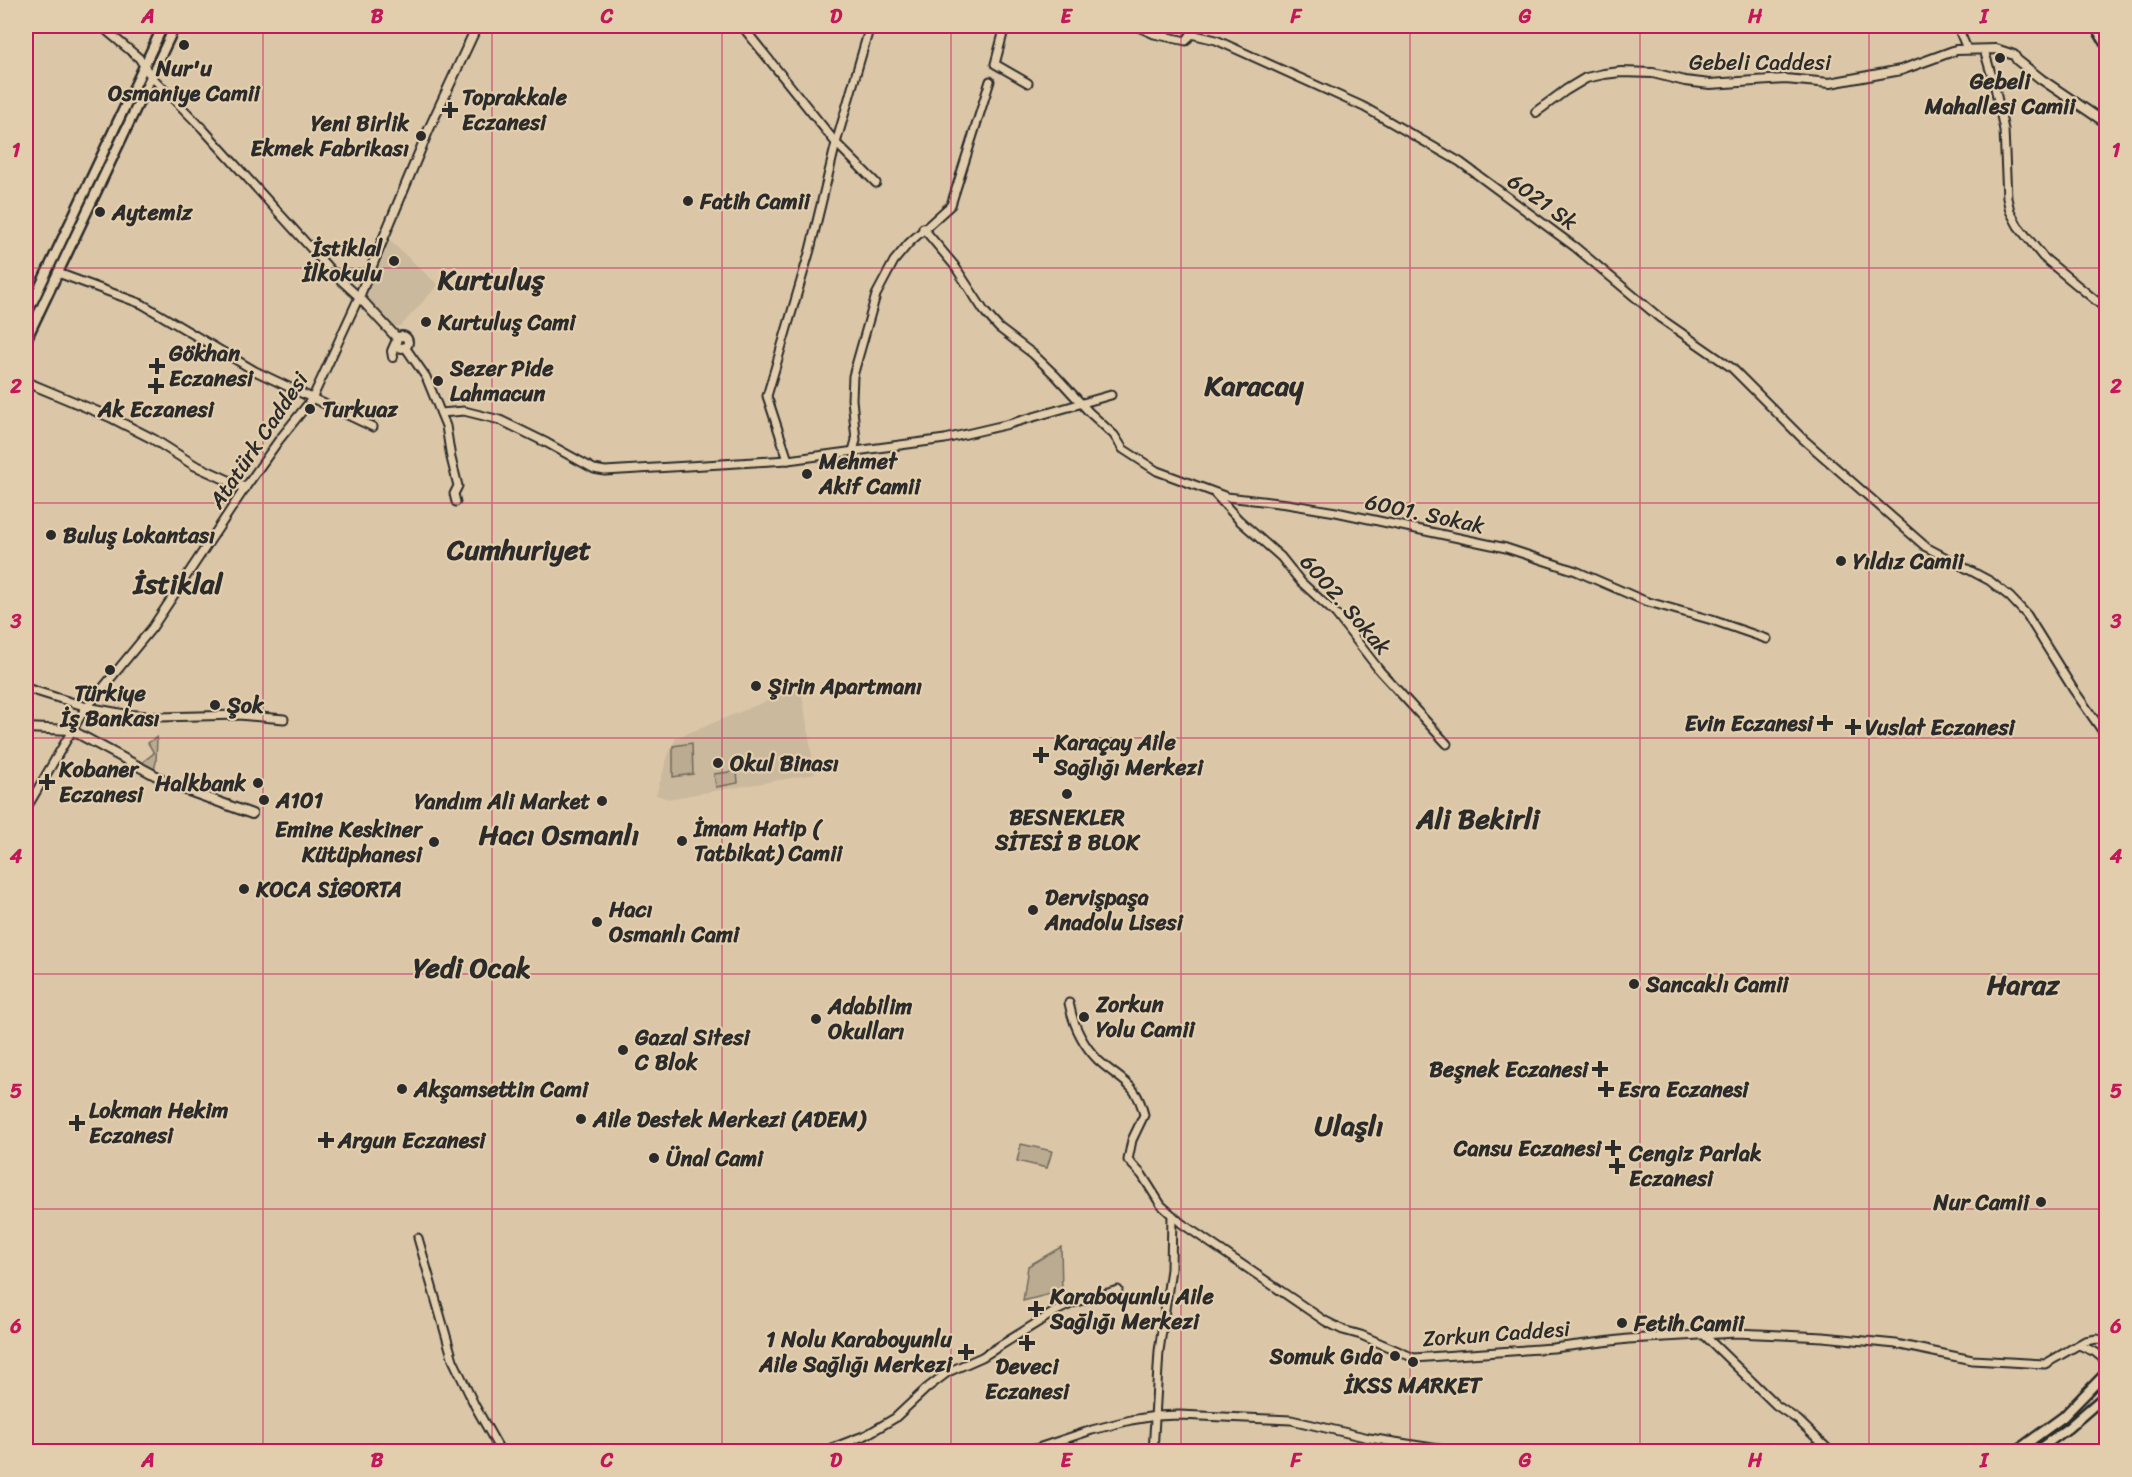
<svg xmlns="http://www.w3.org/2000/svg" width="2132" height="1477" viewBox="0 0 2132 1477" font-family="Sriracha,sans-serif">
<rect width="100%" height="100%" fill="#dbc7a8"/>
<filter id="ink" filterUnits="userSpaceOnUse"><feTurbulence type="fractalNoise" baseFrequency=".0167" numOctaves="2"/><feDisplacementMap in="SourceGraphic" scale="12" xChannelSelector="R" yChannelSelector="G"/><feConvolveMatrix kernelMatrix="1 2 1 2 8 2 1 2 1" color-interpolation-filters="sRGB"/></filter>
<g filter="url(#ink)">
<g fill="#cbb99d">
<path d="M387,238L438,285L401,326L392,327L360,296Z"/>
<path d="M801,687L815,774L668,799L656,795L668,755L676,738Z"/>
</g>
<g fill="#baab91" stroke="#726b5e" stroke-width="1.5">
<path d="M157,737L156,762L154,770L151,772L139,765L154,753L148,743Z"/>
<path d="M692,743L693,774L673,777V746Z"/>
<path d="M737,771L738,783L716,787L714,774Z"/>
<path d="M1021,1144L1052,1151L1047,1168L1017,1161Z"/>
<path d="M1061,1247L1062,1291L1023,1301L1028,1266Z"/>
</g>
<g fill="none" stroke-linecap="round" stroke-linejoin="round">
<g stroke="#2b2b2b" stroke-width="11">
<g id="tertiary">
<path d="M742,26L836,143L876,183"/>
<path d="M1005,26L995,64L1028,83"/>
<path d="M1136,26L1154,34L1186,41L1191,34L1216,40L1364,107L1460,162L1575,247L1660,318L1732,368L1802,438L1926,547L1990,581L2010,597L2027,615L2073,689L2106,736"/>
<path d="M1962,26L1960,32L1967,49"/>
<path d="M1984,50L1995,87L2004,130L2007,198L2010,211L2018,226L2043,257L2106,309"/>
<path d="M923,228L954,265L984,311L999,328L1033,354L1056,376L1089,412L1114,435L1123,449L1157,471L1227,497L1287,504L1336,512L1506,548L1576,571L1645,601L1712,620L1767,639"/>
<path d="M58,273L142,304L255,371L373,427"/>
<path d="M405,347L426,377L446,426L451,458L458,486L454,494L456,502"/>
<path d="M441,413L464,411L500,420L547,443L594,469L605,471L788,460L945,439L1009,424L1111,395"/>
<path d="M853,451L856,440L852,399L853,376L876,295L894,261L909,243L951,205L990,81"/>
<path d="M788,460L767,396L810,250L836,143L870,26"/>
<path d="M1215,494L1239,520L1281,557L1301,582L1336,614L1380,671L1447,744"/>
<path d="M26,688L87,707L125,714L159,717L239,715L284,719"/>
<path d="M26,809L83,712L152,628L245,488L279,440L312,399L359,297L335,275L203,129L150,75L139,58L101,26"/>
<path d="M1069,1003C1073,1024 1082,1044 1098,1060C1119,1080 1137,1082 1144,1115L1132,1140L1128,1160L1142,1175L1161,1205L1181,1223L1325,1321L1343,1330L1361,1335L1414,1358L1553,1348L1628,1339L1736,1333L1823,1337L1896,1344L1972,1360L2045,1364L2085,1341L2097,1339L2106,1341"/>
<path d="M418,1238L453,1360L475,1406L501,1452"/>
<path d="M1702,1333L1776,1405L1798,1420L1831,1452"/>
<path d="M2079,1345L2095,1352L2106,1361"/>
<path d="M822,1452L866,1435L895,1418L927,1388L948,1372L982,1357L1056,1311L1073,1303L1118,1290"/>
<path d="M1022,1452L1038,1448L1092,1430L1131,1420L1156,1416L1179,1415L1291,1420L1369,1438L1458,1452"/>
<path d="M1153,1452L1159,1351L1171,1269L1172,1215"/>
</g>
</g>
<g stroke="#2b2b2b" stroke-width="12">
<g id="secondary">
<path d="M1536,112L1566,90L1586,78L1604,74L1621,72L1653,73L1685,81L1710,84L1785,79L1830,83L1901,70L1956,50L1996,49L2014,55L2017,60L2041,79L2106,123"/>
<circle cx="402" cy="342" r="6"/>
<path d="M397,338L359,297L429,129L477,26"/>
<path d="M393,357L392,351L396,342"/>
<path d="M26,382L110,417L153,439L194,465L245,488"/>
<path d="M26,728L71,730L175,786L252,814"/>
</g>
</g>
<g stroke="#2b2b2b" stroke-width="13">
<g id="primary">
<path d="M26,316L163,26"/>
<path d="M26,340L175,26"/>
</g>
</g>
<g stroke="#2b2b2b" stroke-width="13">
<g id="trunk">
<path d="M2095,26L2106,44"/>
<path d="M2015,1452L2063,1417L2106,1373"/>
<path d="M2035,1452L2068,1428L2106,1395"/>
</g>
</g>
<use href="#tertiary" stroke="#e2cead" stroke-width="7"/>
<use href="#secondary" stroke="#e2cead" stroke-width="8"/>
<use href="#primary" stroke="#e2cead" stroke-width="8"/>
<use href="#trunk" stroke="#e2cead" stroke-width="8"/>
</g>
</g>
<path fill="none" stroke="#c2185b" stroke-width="1.5" stroke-opacity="0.55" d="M263,26V1452M492,26V1452M722,26V1452M951,26V1452M1181,26V1452M1410,26V1452M1640,26V1452M1869,26V1452M26,268H2106M26,503H2106M26,738H2106M26,974H2106M26,1209H2106"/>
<g fill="#2b2b2b" stroke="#e2cead" stroke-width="2">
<circle cx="184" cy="45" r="6"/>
<circle cx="2000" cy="58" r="6"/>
<path d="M447 101h6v6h6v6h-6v6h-6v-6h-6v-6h6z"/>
<circle cx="421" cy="136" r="6"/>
<circle cx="688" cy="201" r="6"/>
<circle cx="100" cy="212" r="6"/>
<circle cx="394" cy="261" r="6"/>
<circle cx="426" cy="322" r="6"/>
<path d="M154 357h6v6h6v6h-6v6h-6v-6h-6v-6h6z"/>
<circle cx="438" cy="381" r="6"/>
<path d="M153 377h6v6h6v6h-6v6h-6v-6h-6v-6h6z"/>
<circle cx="310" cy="409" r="6"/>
<circle cx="807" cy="474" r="6"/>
<circle cx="51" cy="535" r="6"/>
<circle cx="1841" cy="561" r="6"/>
<circle cx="110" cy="670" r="6"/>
<circle cx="756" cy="686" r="6"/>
<circle cx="215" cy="705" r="6"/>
<path d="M1822 714h6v6h6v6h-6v6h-6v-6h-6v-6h6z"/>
<path d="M1850 718h6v6h6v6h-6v6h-6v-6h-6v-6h6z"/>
<path d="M1038 746h6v6h6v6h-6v6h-6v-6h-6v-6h6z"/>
<circle cx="718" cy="763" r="6"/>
<path d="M44 773h6v6h6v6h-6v6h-6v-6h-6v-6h6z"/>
<circle cx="258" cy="783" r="6"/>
<circle cx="1067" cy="794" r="6"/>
<circle cx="264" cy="800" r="6"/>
<circle cx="602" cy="801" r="6"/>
<circle cx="682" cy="841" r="6"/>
<circle cx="434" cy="842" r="6"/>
<circle cx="244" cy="889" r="6"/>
<circle cx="1033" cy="910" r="6"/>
<circle cx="597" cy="922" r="6"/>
<circle cx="1634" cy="984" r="6"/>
<circle cx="1084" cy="1017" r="6"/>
<circle cx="816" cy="1019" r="6"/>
<circle cx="623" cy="1050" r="6"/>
<path d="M1597 1060h6v6h6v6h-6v6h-6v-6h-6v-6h6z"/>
<circle cx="402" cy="1089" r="6"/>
<path d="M1603 1080h6v6h6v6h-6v6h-6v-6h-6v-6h6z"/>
<circle cx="581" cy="1119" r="6"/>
<path d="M74 1114h6v6h6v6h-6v6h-6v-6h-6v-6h6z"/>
<path d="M323 1131h6v6h6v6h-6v6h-6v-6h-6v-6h6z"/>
<path d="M1610 1139h6v6h6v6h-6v6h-6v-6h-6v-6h6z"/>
<circle cx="654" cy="1158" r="6"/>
<path d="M1614 1157h6v6h6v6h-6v6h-6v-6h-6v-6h6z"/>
<circle cx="2041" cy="1202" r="6"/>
<path d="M1033 1300h6v6h6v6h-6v6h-6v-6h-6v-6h6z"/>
<circle cx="1622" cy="1323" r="6"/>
<path d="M1024 1334h6v6h6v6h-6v6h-6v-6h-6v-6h6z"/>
<path d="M963 1343h6v6h6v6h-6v6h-6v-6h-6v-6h6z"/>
<circle cx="1395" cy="1356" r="6"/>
<circle cx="1413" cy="1362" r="6"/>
</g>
<g text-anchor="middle" stroke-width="4.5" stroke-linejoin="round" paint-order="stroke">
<g font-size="22" fill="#2b2b2b" stroke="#e2cead">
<text x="1760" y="70">Gebeli Caddesi</text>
<text transform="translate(1543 201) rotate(36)" y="8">6021 Sk</text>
<text transform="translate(258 440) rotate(-56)" y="8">Atatürk Caddesi</text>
<text transform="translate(1425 513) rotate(12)" y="8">6001. Sokak</text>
<text transform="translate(1346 604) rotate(49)" y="8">6002. Sokak</text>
<text transform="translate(1496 1333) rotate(-4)" y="8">Zorkun Caddesi</text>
</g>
<g font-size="22" font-weight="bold" fill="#2b2b2b" stroke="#e2cead" text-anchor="start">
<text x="184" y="76" text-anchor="middle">Nur'u<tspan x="184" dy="25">Osmaniye Camii</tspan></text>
<text x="2000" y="89" text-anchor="middle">Gebeli<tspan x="2000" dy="25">Mahallesi Camii</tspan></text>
<text x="462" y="105">Toprakkale<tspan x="462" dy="25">Eczanesi</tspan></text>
<text x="409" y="131" text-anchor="end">Yeni Birlik<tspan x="409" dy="25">Ekmek Fabrikası</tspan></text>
<text x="700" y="209">Fatih Camii</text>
<text x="112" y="220">Aytemiz</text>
<text x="382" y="256" text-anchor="end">İstiklal<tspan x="382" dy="25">İlkokulu</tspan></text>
<text x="438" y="330">Kurtuluş Cami</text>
<text x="169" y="361">Gökhan<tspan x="169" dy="25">Eczanesi</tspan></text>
<text x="450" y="376">Sezer Pide<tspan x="450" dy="25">Lahmacun</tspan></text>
<text x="156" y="417" text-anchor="middle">Ak Eczanesi</text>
<text x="322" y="417">Turkuaz</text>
<text x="819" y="469">Mehmet<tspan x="819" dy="25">Akif Camii</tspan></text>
<text x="63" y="543">Buluş Lokantası</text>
<text x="1853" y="569">Yıldız Camii</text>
<text x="768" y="694">Şirin Apartmanı</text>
<text x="110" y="701" text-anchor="middle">Türkiye<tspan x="110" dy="25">İş Bankası</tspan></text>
<text x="227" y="713">Şok</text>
<text x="1813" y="731" text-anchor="end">Evin Eczanesi</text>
<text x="1865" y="735">Vuslat Eczanesi</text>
<text x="1054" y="750">Karaçay Aile<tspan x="1054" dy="25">Sağlığı Merkezi</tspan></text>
<text x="730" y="771">Okul Binası</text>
<text x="59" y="777">Kobaner<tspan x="59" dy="25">Eczanesi</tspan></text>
<text x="246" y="791" text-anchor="end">Halkbank</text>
<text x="276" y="808">A101</text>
<text x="590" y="809" text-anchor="end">Yandım Ali Market</text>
<text x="1067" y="825" text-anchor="middle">BESNEKLER<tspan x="1067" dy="25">SİTESİ B BLOK</tspan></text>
<text x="694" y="836">İmam Hatip (<tspan x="694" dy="25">Tatbikat) Camii</tspan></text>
<text x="422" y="837" text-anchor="end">Emine Keskiner<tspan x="422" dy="25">Kütüphanesi</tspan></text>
<text x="256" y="897">KOCA SİGORTA</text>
<text x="1045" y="905">Dervişpaşa<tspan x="1045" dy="25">Anadolu Lisesi</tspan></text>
<text x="609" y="917">Hacı<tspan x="609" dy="25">Osmanlı Cami</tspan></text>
<text x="1646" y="992">Sancaklı Camii</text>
<text x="1096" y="1012">Zorkun<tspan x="1096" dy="25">Yolu Camii</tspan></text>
<text x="828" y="1014">Adabilim<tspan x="828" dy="25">Okulları</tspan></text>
<text x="635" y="1045">Gazal Sitesi<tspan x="635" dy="25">C Blok</tspan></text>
<text x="1588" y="1077" text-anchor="end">Beşnek Eczanesi</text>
<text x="414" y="1097">Akşamsettin Cami</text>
<text x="1618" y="1097">Esra Eczanesi</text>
<text x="89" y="1118">Lokman Hekim<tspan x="89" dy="25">Eczanesi</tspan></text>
<text x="593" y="1127">Aile Destek Merkezi (ADEM)</text>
<text x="338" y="1148">Argun Eczanesi</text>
<text x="1601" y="1156" text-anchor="end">Cansu Eczanesi</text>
<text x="1629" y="1161">Cengiz Parlak<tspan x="1629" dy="25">Eczanesi</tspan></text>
<text x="666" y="1166">Ünal Cami</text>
<text x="2029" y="1210" text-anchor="end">Nur Camii</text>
<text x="1050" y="1304">Karaboyunlu Aile<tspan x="1050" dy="25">Sağlığı Merkezi</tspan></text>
<text x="1634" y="1331">Fetih Camii</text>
<text x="952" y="1347" text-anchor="end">1 Nolu Karaboyunlu<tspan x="952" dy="25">Aile Sağlığı Merkezi</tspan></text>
<text x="1383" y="1364" text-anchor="end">Somuk Gıda</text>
<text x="1027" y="1374" text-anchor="middle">Deveci<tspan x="1027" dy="25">Eczanesi</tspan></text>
<text x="1413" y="1393" text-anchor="middle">İKSS MARKET</text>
</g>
<g font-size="28" font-weight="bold" fill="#2b2b2b" stroke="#e2cead">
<text x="491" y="289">Kurtuluş</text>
<text x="1254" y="395">Karacay</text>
<text x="519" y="559">Cumhuriyet</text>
<text x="178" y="593">İstiklal</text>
<text x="1478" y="828">Ali Bekirli</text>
<text x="559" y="844">Hacı Osmanlı</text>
<text x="472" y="977">Yedi Ocak</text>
<text x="2023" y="994">Haraz</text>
<text x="1349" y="1135">Ulaşlı</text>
</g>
</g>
<rect width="2132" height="1477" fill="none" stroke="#e2cead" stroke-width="66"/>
<rect x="33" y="33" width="2066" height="1411" fill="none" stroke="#c2185b" stroke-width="2"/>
<g font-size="20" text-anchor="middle" font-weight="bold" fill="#c2185b">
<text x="148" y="23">A</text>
<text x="377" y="23">B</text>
<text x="607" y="23">C</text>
<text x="836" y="23">D</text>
<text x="1066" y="23">E</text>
<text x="1296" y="23">F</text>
<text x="1525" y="23">G</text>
<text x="1755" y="23">H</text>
<text x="1984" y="23">I</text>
<text x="16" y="157">1</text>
<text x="2116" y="157">1</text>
<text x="16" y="393">2</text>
<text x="2116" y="393">2</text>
<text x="16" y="628">3</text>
<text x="2116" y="628">3</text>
<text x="16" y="863">4</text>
<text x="2116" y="863">4</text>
<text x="16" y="1098">5</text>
<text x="2116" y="1098">5</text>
<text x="16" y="1333">6</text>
<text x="2116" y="1333">6</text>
<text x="148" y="1467">A</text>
<text x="377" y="1467">B</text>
<text x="607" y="1467">C</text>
<text x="836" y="1467">D</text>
<text x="1066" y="1467">E</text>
<text x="1296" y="1467">F</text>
<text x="1525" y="1467">G</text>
<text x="1755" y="1467">H</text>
<text x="1984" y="1467">I</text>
</g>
</svg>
